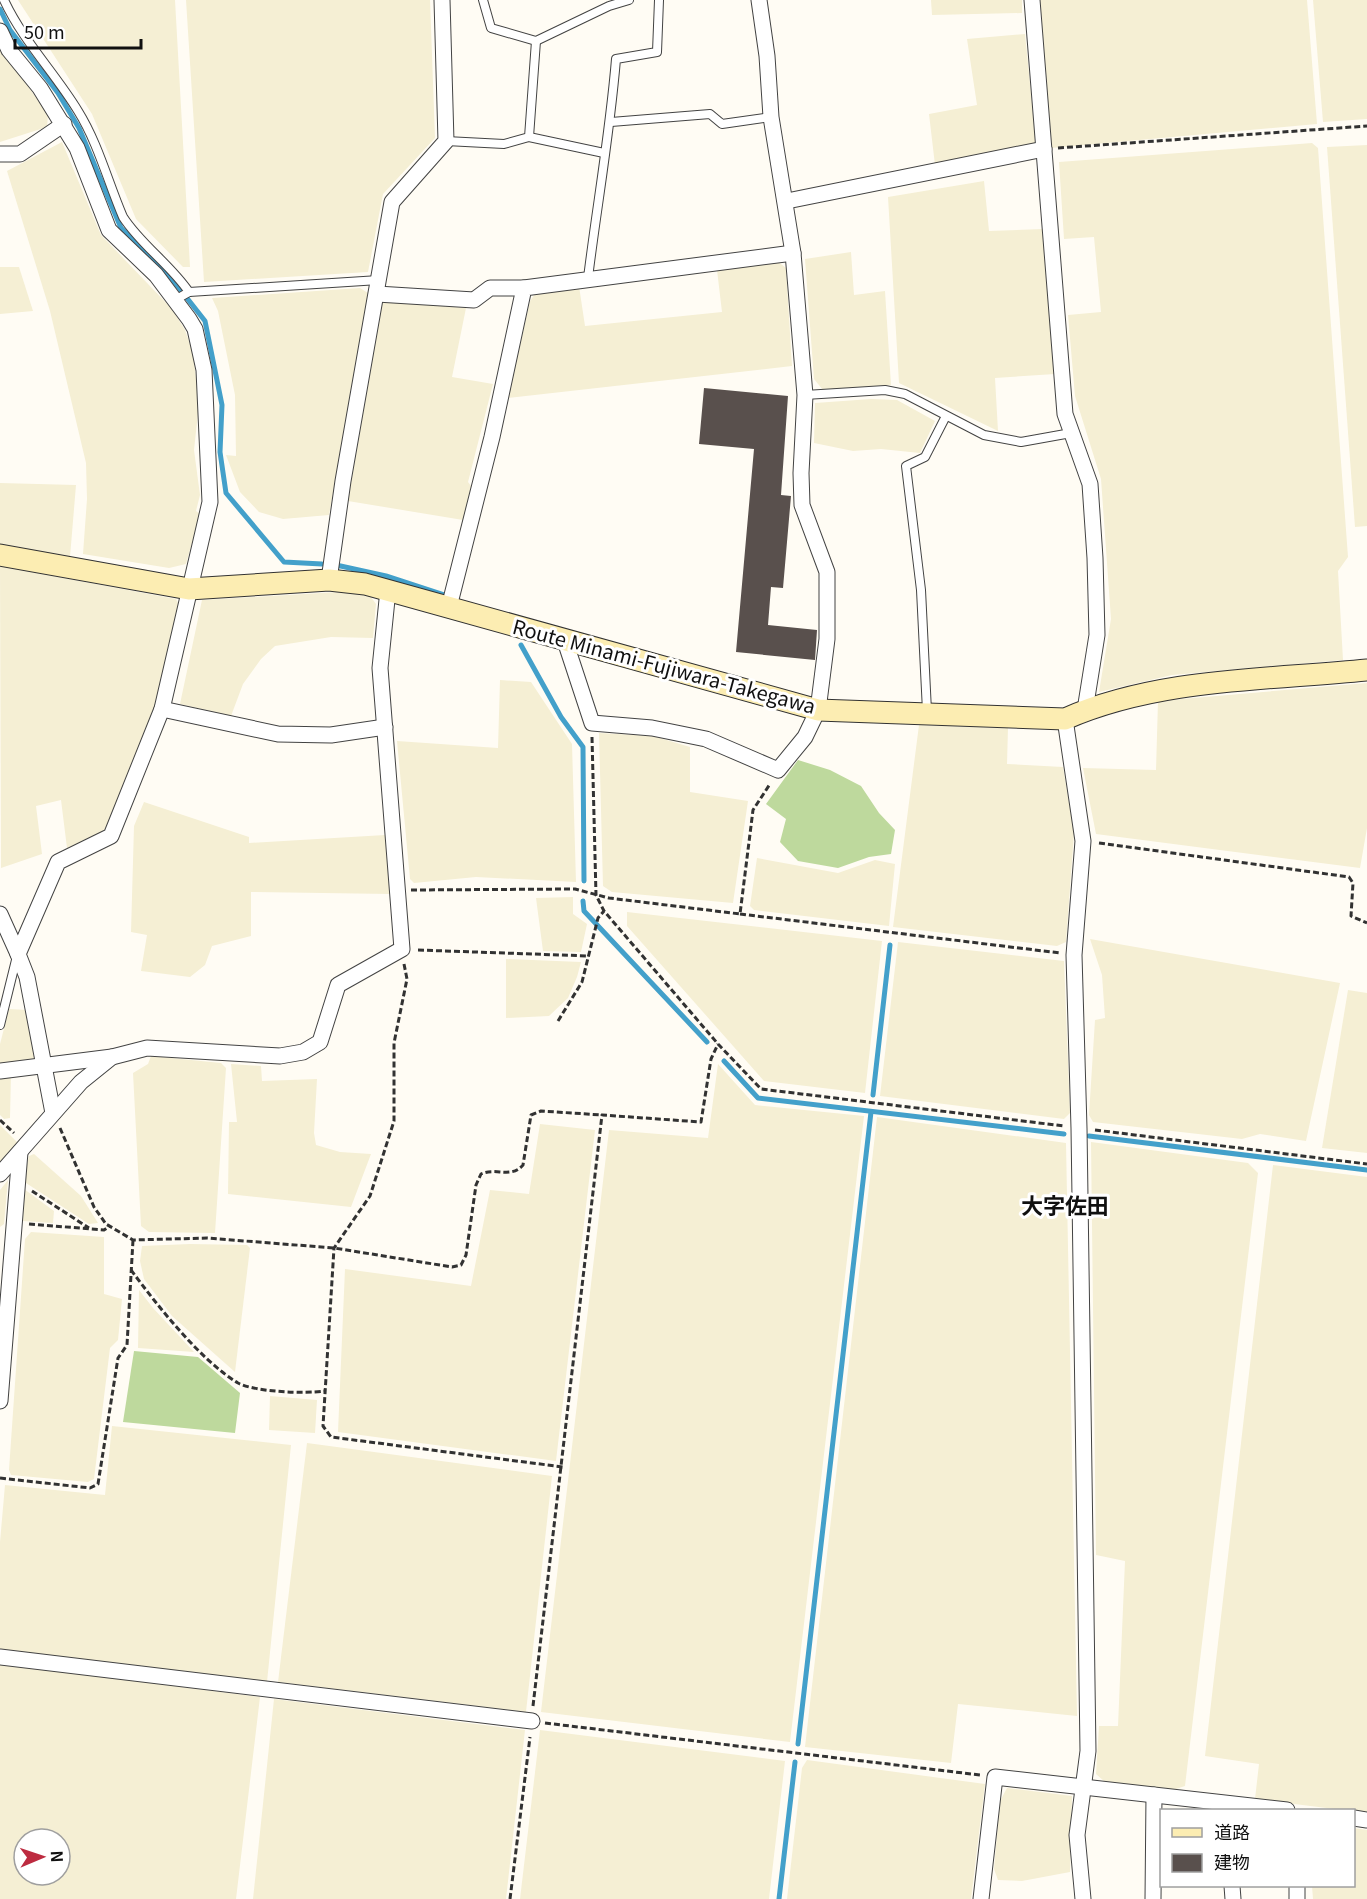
<svg xmlns="http://www.w3.org/2000/svg" width="1367" height="1899" viewBox="0 0 1367 1899" font-family="Georgia,'Noto Sans JP',serif">
<rect width="100%" height="100%" fill="#fffcf4"/>
<g fill="#f5efd4" fill-rule="evenodd">
<path d="M18,0H175L190,267H183L136,219L92,114Z"/>
<path d="M186,0H430L435,138L383,194L368,272L204,282Z"/>
<path d="M931,0H1022V13L932,15Z"/>
<path d="M1040,0H1307L1317,124L1051,148Z"/>
<path d="M1313,0H1367V119L1323,122Z"/>
<path d="M1025,34L1036,143L935,165L929,114L977,105L967,39Z"/>
<path d="M0,46L48,115L47,127L0,142Z"/>
<path d="M62,142L101,235L172,309L185,330L193,353L199,404L194,450L200,495L196,511L200,514L186,564L169,568L83,554L87,499L86,463L50,311L7,171Z"/>
<path d="M1312,143L1318,148L1348,557L1338,571L1343,660L1172,675L1099,692L1111,619L1101,479L1075,396L1068,315L1101,312L1094,237L1064,239L1059,162Z"/>
<path d="M1367,145V526L1355,527L1327,147Z"/>
<path d="M984,181L989,231L1043,229L1055,374L995,378L998,431L899,383L888,197Z"/>
<path d="M851,252L854,295L885,291L891,385L823,390L814,379L805,259Z"/>
<path d="M777,261L786,268L792,366L508,398L530,301L537,291L579,286L585,326L722,312L717,270Z"/>
<path d="M0,267H19L33,311L0,314Z"/>
<path d="M360,288L368,293L329,515L283,519L259,512L240,492L226,455L236,456L235,395L218,311L212,298Z"/>
<path d="M386,301L466,308L452,377L493,384L468,482L471,486L463,520L348,501L382,303Z"/>
<path d="M871,399L897,400L935,421L920,453L881,449L853,451L814,443L815,403Z"/>
<path d="M0,483L76,485L70,557L0,544Z"/>
<path d="M0,566L176,599L179,605L157,708L106,832L67,848L61,800L36,806L42,854L1,868Z"/>
<path d="M355,591L371,597L376,604L373,638L331,637L275,646L261,659L243,684L231,716L180,704L202,600Z"/>
<path d="M500,680L531,682L572,744L576,882L476,877L414,883L410,879L397,741L498,748Z"/>
<path d="M1367,683V828L1360,868L1096,834L1083,768L1156,770L1158,701Z"/>
<path d="M919,725L1008,728L1007,764L1063,767L1074,833L1066,942L1057,946L893,927Z"/>
<path d="M599,733L653,736L690,747V792L748,801L733,903L612,892L603,886Z"/>
<path d="M144,802L249,837V843L385,835L391,894L251,892V936L212,946L205,965L190,977L141,971L147,935L131,932L134,826Z"/>
<path d="M757,858L838,873L875,860L895,864L889,926L754,910L750,906Z"/>
<path d="M573,897V914L587,924L581,952L543,951L536,898Z"/>
<path d="M627,912L882,941L865,1093L764,1081L627,926Z"/>
<path d="M1090,939L1340,983L1306,1141L1260,1134L1242,1139L1093,1122L1089,1115L1095,1020L1105,1018L1102,975Z"/>
<path d="M898,942L1064,961L1070,1113L1064,1119L880,1096Z"/>
<path d="M506,959L581,962L577,977L568,998L549,1016L506,1018Z"/>
<path d="M1348,990L1367,993V1153L1322,1148Z"/>
<path d="M9,1009L27,1010L38,1062L0,1067V1044Z"/>
<path d="M151,1056L221,1063L226,1068L215,1233L149,1232L141,1226L133,1073L148,1064Z"/>
<path d="M231,1064L261,1066L262,1081L317,1079L314,1133L316,1145L340,1152L371,1154L351,1207L228,1194L229,1122H237Z"/>
<path d="M718,1064L755,1105L864,1116L790,1742L541,1712L609,1130L708,1138Z"/>
<path d="M11,1074L10,1118L4,1119L0,1115V1076Z"/>
<path d="M877,1117L1066,1143L1077,1716L958,1704L951,1763L805,1747Z"/>
<path d="M540,1124L595,1130L556,1461L338,1432L345,1269L471,1286L490,1190L529,1194Z"/>
<path d="M0,1125L19,1144L0,1164Z"/>
<path d="M1091,1142L1248,1163L1258,1173L1185,1786L1173,1790L1104,1781L1096,1774L1099,1726H1118L1125,1561L1096,1555Z"/>
<path d="M34,1154L81,1196L98,1223L89,1224L26,1183L25,1173L29,1156Z"/>
<path d="M1273,1165L1367,1177V1813L1255,1799L1259,1764L1205,1756Z"/>
<path d="M8,1180L4,1224L0,1227V1190Z"/>
<path d="M24,1189L54,1211L53,1223L23,1221Z"/>
<path d="M31,1232L104,1237V1294L122,1299L118,1340L110,1348L94,1479L88,1482L11,1475L9,1470L25,1239Z"/>
<path d="M190,1244L247,1245L250,1248L235,1372L172,1316L144,1279L140,1261L142,1246Z"/>
<path d="M139,1290L153,1308L194,1352L138,1348Z"/>
<path d="M270,1396L317,1400L315,1433L269,1430Z"/>
<path d="M112,1426L291,1445L267,1682L0,1651V1542L5,1485L105,1495Z"/>
<path d="M307,1443L552,1476L526,1712L278,1682Z"/>
<path d="M0,1664L260,1697L236,1899H0ZM24,1839H60V1875H24Z"/>
<path d="M274,1699L525,1730L506,1899H253Z"/>
<path d="M540,1730L785,1761L769,1899H520Z"/>
<path d="M807,1760L985,1784L971,1899H787L802,1768Z"/>
<path d="M1007,1788L1072,1796L1070,1872L1022,1881L998,1880L994,1869L1000,1801Z"/>
<path d="M1354,1828L1367,1830V1899H1313L1312,1886H1354Z"/>
</g>
<g fill="#bed99d">
<path d="M798,760L830,770L861,786L879,813L895,830L891,854L869,857L838,868L798,861L780,842L786,819L766,804Z"/>
<path d="M134,1351L198,1357L240,1393L235,1433L123,1422Z"/>
</g>
<g fill="none" stroke-linecap="round" stroke-linejoin="round">
<g stroke="#43a0ca" stroke-width="5">
<path d="M0,9L10,30L58,93L79,128L121,228L172,279L205,321L222,405L220,452L226,493L284,562L322,564"/>
<path d="M336,565L386,576L444,595"/>
<path d="M521,645L561,717L583,747L584,881"/>
<path d="M583,901L584,911L707,1042"/>
<path d="M724,1061L758,1098L1064,1134"/>
<path d="M873,1095L890,945"/>
<path d="M1089,1136L1367,1170"/>
<path d="M798,1744L871,1112"/>
<path d="M779,1899L795,1762"/>
</g>
</g>
<path fill="#59504d" d="M704,388L788,396L781,495L791,496L783,588L771,587L768,625L817,630L815,660L736,652L754,449L699,444Z"/>
<g fill="none" stroke-linecap="round" stroke-linejoin="round">
<g stroke="#434343" stroke-width="10">
<g id="service">
<path d="M4,0C23,41 55,73 78,111C98,143 108,182 123,217C141,245 170,264 189,292"/>
<path d="M483,0L491,28L536,41L609,6L629,0"/>
<path d="M611,122L710,114L722,124L771,117"/>
<path d="M529,137L604,153"/>
<path d="M446,141L504,144L529,137L536,41"/>
<path d="M588,278C597,205 610,133 616,59L657,52L659,0"/>
<path d="M175,300L189,292L379,280"/>
<path d="M805,395L885,390L905,394L984,435L1021,442L1071,433"/>
<path d="M927,711L921,590L906,466L925,457L946,416"/>
<path d="M0,1025L17,956"/>
</g>
</g>
<g stroke="#434343" stroke-width="17">
<g id="minor">
<path d="M1032,0L1065,414L1090,484L1095,558L1097,635L1085,710"/>
<path d="M0,31L9,50L40,88L77,148L109,230L156,275L189,319L195,329L204,370L210,502L162,709L111,836L58,862L18,954L27,977L53,1113"/>
<path d="M0,154H20L64,124"/>
<path d="M787,201L1044,149"/>
<path d="M377,294L474,300L490,288H524"/>
<path d="M329,580L343,481L392,202L446,141L442,0"/>
<path d="M449,607L492,437L524,288L793,253"/>
<path d="M565,641L592,723L652,728L706,739L778,770L805,737L818,710L827,639V572L802,505L801,473L805,395L793,253L771,117L767,56L759,0"/>
<path d="M162,709L278,734L331,735L385,727"/>
<path d="M1065,719L1083,841L1074,955L1079,1128L1088,1751L1077,1835L1083,1899"/>
<path d="M0,914L18,954"/>
<path d="M0,1071L112,1057"/>
<path d="M0,1174L81,1082L112,1057L147,1048L280,1056L303,1052L320,1042L338,985L402,949L380,668L388,590"/>
<path d="M0,1401L20,1152"/>
<path d="M0,1657L532,1721"/>
<path d="M1354,1818L1367,1820"/>
<path d="M1232,1886L1233,1899"/>
<path d="M981,1899L995,1777L1287,1810"/>
<path d="M1153,1899L1154,1795"/>
<path d="M1297,1899V1886"/>
</g>
</g>
<g stroke="#323232" stroke-width="23">
<path id="secondary" d="M0,555L189,589L329,580L365,584L818,710L1065,719C1158,678 1267,680 1367,670"/>
</g>
<g stroke="#323232" stroke-width="3" stroke-dasharray="6 3" stroke-linecap="butt">
<path d="M1058,148L1367,126"/>
<path d="M592,737L596,895L604,911L718,1044L761,1089L1064,1126"/>
<path d="M1099,843L1349,877L1353,883L1351,916L1367,923"/>
<path d="M411,890L575,889L609,898L740,914L753,810L770,784"/>
<path d="M740,914L1060,953"/>
<path d="M418,950L589,956"/>
<path d="M404,964L407,979L394,1043V1121L370,1196L334,1248L323,1426L331,1437L563,1467"/>
<path d="M558,1021L582,982L598,918L604,911"/>
<path d="M0,1120L14,1133"/>
<path d="M60,1128L94,1207L106,1224L133,1240L207,1238L334,1248L452,1267L461,1265L466,1255L476,1185L481,1174C496,1167 511,1179 523,1165L531,1115L541,1111L602,1115"/>
<path d="M1095,1130L1367,1164"/>
<path d="M32,1191L89,1228"/>
<path d="M29,1224L104,1230L110,1226"/>
<path d="M131,1270C157,1305 200,1360 238,1383C255,1392 305,1394 324,1391"/>
<path d="M0,1478L90,1488L98,1484L118,1358L127,1345L133,1240"/>
<path d="M533,1706L602,1115L701,1122L711,1059L718,1044"/>
<path d="M545,1723L980,1775"/>
<path d="M510,1899L530,1737"/>
</g>
<use href="#service" stroke="#fff" stroke-width="8"/>
<use href="#minor" stroke="#fff" stroke-width="15"/>
<use href="#secondary" stroke="#fcedb2" stroke-width="21"/>
</g>
<g text-anchor="middle" stroke-width="6" stroke-linejoin="round" paint-order="stroke">
<g font-size="20" fill="#101010" stroke="#fff">
<text transform="translate(664 667) rotate(15)" y="7">Route Minami-Fujiwara-Takegawa</text>
</g>
<g font-size="22" font-weight="bold" fill="#101010" stroke="#fff">
<text x="1065" y="1214">大字佐田</text>
</g>
</g>
<rect x="1160" y="1809" width="195" height="78" fill="#ffffff" stroke="#9f9f9f" stroke-width="1.5"/>
<rect x="1172" y="1828" width="30" height="9" fill="#fcedb2" stroke="#9f9f9f" stroke-width="1.5"/>
<text x="1214" y="1839" font-size="18" fill="#101010">道路</text>
<rect x="1172" y="1854" width="30" height="18" fill="#59504d" stroke="#9f9f9f" stroke-width="1.5"/>
<text x="1214" y="1869" font-size="18" fill="#101010">建物</text>
<g transform="translate(42 1857) rotate(88)"><circle r="28" fill="#ffffff" stroke="#9f9f9f" stroke-width="1.5"/>
<path d="M0-4.5L10 22L0 15L-10 22Z" fill="#bd2b40"/>
<text y="-9" font-size="16" font-weight="bold" text-anchor="middle" fill="#101010">N</text>
</g>
<path d="M15 39v9h126v-9" fill="none" stroke="#101010" stroke-width="3"/>
<text x="24" y="39" font-size="18" fill="#101010" stroke="#ffffff" stroke-width="4.5" paint-order="stroke">50 m</text>
</svg>
